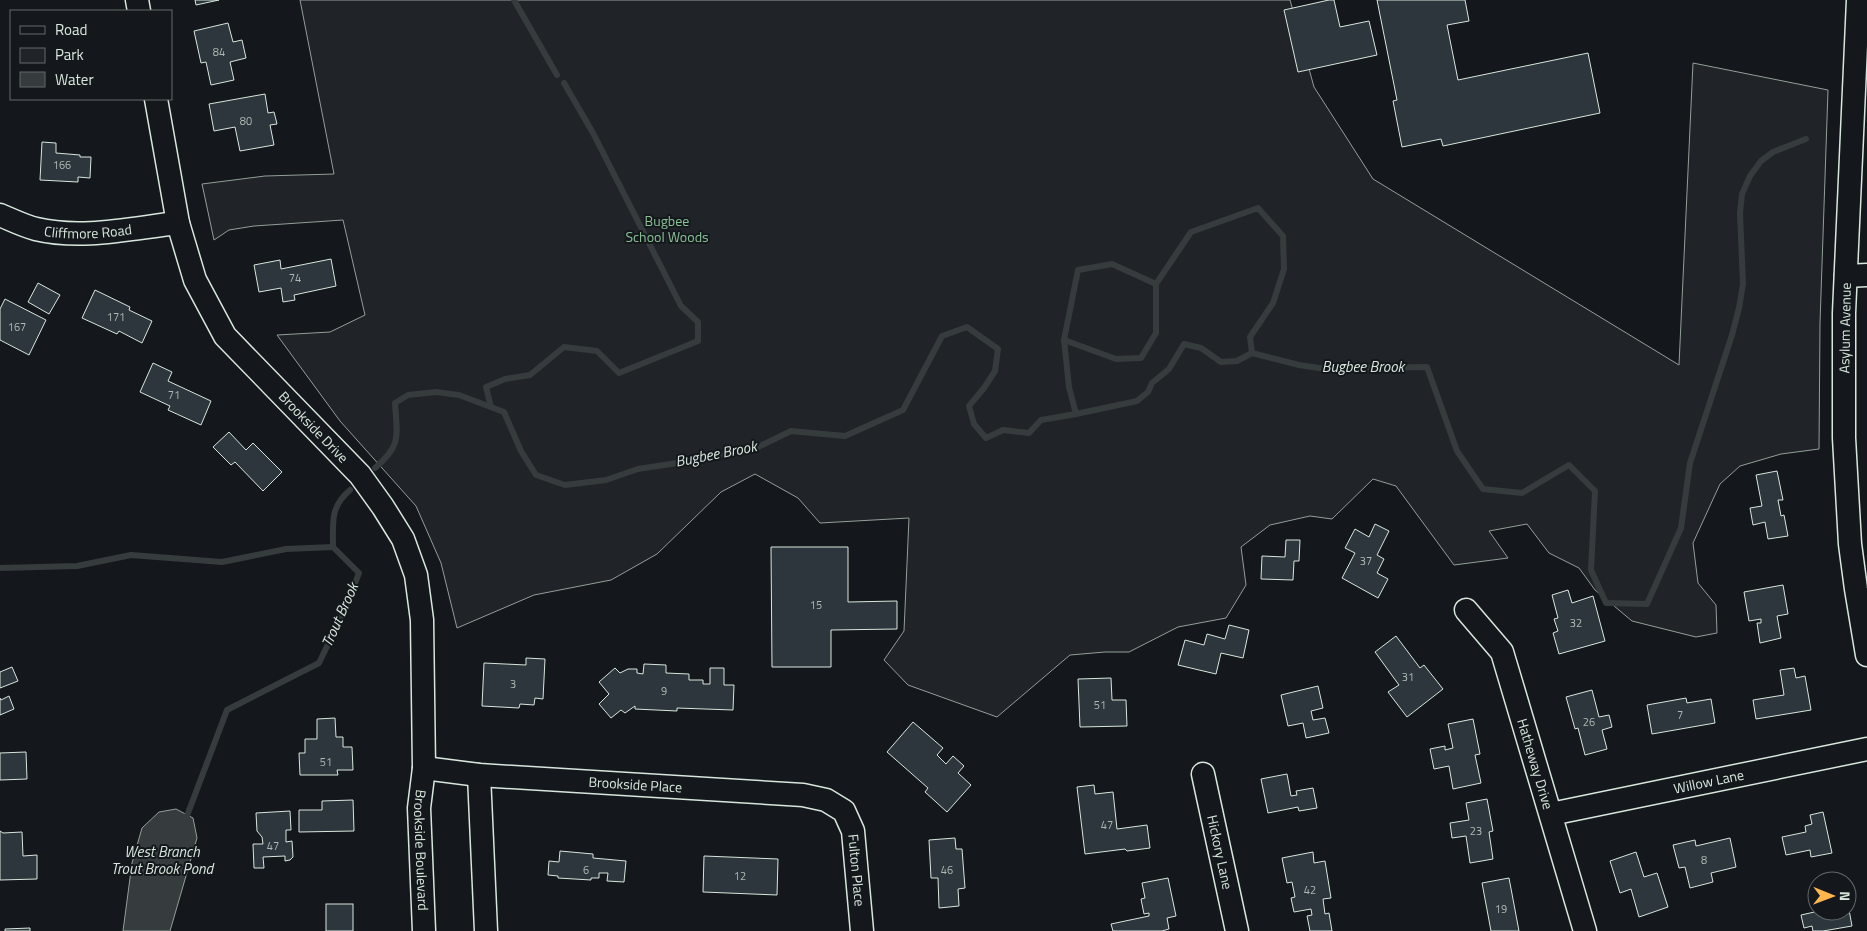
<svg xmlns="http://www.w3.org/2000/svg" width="1867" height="931" viewBox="0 0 1867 931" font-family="'Titillium Web',sans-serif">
<rect width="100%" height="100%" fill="#14181c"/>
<path fill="#202428" stroke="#939e99" d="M300,0H1290L1314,87L1373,179L1679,365L1693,63L1828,90L1820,323L1819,449L1781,454L1740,466L1720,484L1693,543L1698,583L1716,605L1717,633L1696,637L1632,621L1595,590L1579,568L1549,553L1527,524L1489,531L1508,558L1454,565L1396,486L1373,479L1332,519L1310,516L1270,525L1241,547L1246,585L1226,618L1178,627L1129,652H1105L1070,655L997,717L908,685L884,660L904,631L909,518L820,523L798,498L755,474L721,492L657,554L611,580L534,595L457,628L441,563L416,506L340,421L277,335L330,332L365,315L343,220L254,226L229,230L214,240L202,184L265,176L334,174Z"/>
<path fill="#363b3e" stroke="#939e99" d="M176,809L193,818L197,838L170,931H123L132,863L142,828L159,812Z"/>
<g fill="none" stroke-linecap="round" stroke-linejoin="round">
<g stroke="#363b3e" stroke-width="6">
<path d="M514,0L557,75"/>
<path d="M1064,340L1116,359L1141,358L1156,333V284"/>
<path d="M491,407L486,387L505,379L530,375L564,347L597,351L619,373L698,341V322L681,306L593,133L564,83"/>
<path d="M1076,414L1137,401L1148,392L1152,383L1169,369L1184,344L1201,348L1221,362L1237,361L1252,353"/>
<path d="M375,468C402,445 397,436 395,403L408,395L436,392L459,395L504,412L521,451L536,475L565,485L606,480L638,469L703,459L758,447L791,431L845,436L903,410L942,336L967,327L998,349L995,371L984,388L969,406L974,424L986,438L1003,430L1029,433L1041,420L1076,414L1069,387L1064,340L1078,270L1112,264L1156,284L1191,232L1258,208L1283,236L1284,269L1273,303L1250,337L1252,353L1299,365L1339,371L1357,368L1427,367L1457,451L1483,489L1522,493L1569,465L1595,491L1591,570L1606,603L1647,604L1681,528L1690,463L1732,335L1739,308L1743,284L1740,213L1742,194L1750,176L1761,161L1773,152L1806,139"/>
<path d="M333,547C333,522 330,507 350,490"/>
<path d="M0,568L77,566L131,555L222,562L286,549L333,547L359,573L345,609L319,663L227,710L185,821"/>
</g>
</g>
<g fill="#2c363c" stroke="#d8e6dc">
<path d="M195,0H219L196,5Z"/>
<path d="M1329,0H1334L1340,27L1369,21L1377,55L1298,72L1284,10Z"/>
<path d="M1377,0H1465L1469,21L1447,25L1458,80L1588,53L1600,113L1443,146L1441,139L1402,147L1393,101L1397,100Z"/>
<path d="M228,23L233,42L242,40L246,58L230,62L234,80L211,85L206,62L201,63L194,31Z"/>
<path d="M265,94L268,113L274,112L277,124L270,125L274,145L240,151L235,127L214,131L209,104Z"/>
<path d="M42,142L56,143V153L80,155V157H91L90,178L78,177V182L40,180Z"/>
<path d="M331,259L336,286L294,295L295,300L283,302L281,288L259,292L254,265L280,260L281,269Z"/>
<path d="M38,283L60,295L49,314L28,302Z"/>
<path d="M95,290L130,307L129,310L152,321L142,343L119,331L117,334L82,318Z"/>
<path d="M5,299L46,320L29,355L0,340V309Z"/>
<path d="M153,363L172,372L168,381L211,401L201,425L168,410L170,406L140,392Z"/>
<path d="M229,432L246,450L253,443L282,472L263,491L235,462L231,465L213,447Z"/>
<path d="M1777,471L1783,500H1778L1781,516L1784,515L1788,536L1768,539L1765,522L1753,525L1750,508L1762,506L1756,475Z"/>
<path d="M1375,524L1389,531L1377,555L1384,559L1377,573L1388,579L1378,598L1342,578L1355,553L1345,548L1355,529L1369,537Z"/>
<path d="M1286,540H1300L1299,561H1294L1293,580L1261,579L1262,556L1285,557Z"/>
<path d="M771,547H848V602L897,601V629L831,630V667H772Z"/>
<path d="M1783,585L1788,614L1777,616L1781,638L1760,643L1757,623H1761V619L1749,621L1744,592Z"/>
<path d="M1568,590L1572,603L1593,596L1605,641L1559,654L1553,633L1558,631L1554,619L1558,618L1552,595Z"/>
<path d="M1229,625L1249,630L1243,658L1221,653L1216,674L1178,665L1185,640L1204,645L1207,634L1225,639Z"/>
<path d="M1396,636L1420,668L1424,665L1443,689L1407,717L1388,692L1399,685L1375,652Z"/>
<path d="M526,658L545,659L543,699L535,698L534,705L520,704L519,708L482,706L484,663L526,665Z"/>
<path d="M644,664L666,665V673L689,674V680H703V684H710V668H724V685H734L733,710L677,708V711L635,709V706L625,713L621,710L611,718L599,704L609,694L599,682L615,668L620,673L628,669H637V673L643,674Z"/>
<path d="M12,667L18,681L0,688V672Z"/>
<path d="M1794,668L1796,678L1805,676L1811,710L1756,719L1753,700L1784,695L1780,670Z"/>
<path d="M1111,678L1112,700H1126L1127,726L1080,727L1078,679Z"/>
<path d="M1318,686L1323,708L1311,711L1313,720L1325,718L1329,733L1306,738L1303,723L1288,726L1281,695Z"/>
<path d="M1592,690L1599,717L1609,715L1612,727L1602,730L1607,749L1585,755L1578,728L1575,729L1566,697Z"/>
<path d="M9,696L14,709L0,715V698L1,700Z"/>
<path d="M1686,698L1687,703L1711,699L1715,723L1652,734L1647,705Z"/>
<path d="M335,718L336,737H343V747H352L353,770H337L338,775H300L299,753H305V739H317V719Z"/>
<path d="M1473,719L1480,754L1475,755L1481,783L1453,789L1449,766L1434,769L1430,749L1445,746V750L1453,748L1448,724Z"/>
<path d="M913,722L943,748L937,755L946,764L953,756L964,766L958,773L971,785L947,812L925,792L928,788L887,752Z"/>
<path d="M26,752L27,779L0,780V753Z"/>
<path d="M1287,774L1291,796L1297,795L1296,791L1313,788L1317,808L1299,811L1298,807L1268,813L1261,779Z"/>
<path d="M1094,785L1095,794L1113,792L1117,829L1147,825L1150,848L1127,851L1125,849L1085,854L1077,787Z"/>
<path d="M1487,799L1493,831L1489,832L1493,859L1470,863L1466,836L1452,838L1450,823L1469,820L1466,803Z"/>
<path d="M353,800L354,831L299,832V810H322V801Z"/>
<path d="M290,811L291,830H286V842L292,841L293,857L290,860L285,861V856L263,857L264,868H254L253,844H263L262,837L257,831L256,813Z"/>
<path d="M1823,812L1832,853L1811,857L1810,850L1786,855L1782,837L1806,832L1805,826L1812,824L1810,815Z"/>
<path d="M0,831L3,833L22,832L23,856L37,855V879L0,880Z"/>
<path d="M955,838L956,849H962L965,888L958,889L959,906L939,908L938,878H931L929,840Z"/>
<path d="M1730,838L1736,867L1711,873L1713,882L1690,888L1685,867L1679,868L1673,845L1695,840L1696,846Z"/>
<path d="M560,851L593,854V858L626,861L624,882L607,881L608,873H599V878H591V880L558,878V876L548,875L549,861L559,862Z"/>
<path d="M1313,852L1314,863L1325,861L1331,898L1323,899L1325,914L1329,913L1332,931H1310L1307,916L1312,915L1311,909L1294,912L1291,898L1295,897L1292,882L1287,883L1282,858Z"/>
<path d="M1636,852L1644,877L1657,873L1668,907L1639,917L1631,889L1620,893L1610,861Z"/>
<path d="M704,856L778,859L777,895L703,892Z"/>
<path d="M1168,878L1176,916L1167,918L1169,929L1162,931H1113L1111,924L1149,916V913L1144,914L1141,899L1145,898L1142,883Z"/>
<path d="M1509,878L1519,931H1491L1482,883Z"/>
<path d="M1847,899L1852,926L1823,931H1813L1812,926L1804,928L1801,915L1819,911H1847Z"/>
<rect x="326" y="904" width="27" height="27"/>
<path d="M30,928V931H5V929Z"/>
</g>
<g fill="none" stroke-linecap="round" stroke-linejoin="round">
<g stroke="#d8e6dc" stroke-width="25">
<g id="minor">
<path d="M137,0L139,11"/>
<path d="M1858,0L1844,313V438L1850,544L1856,589L1867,655"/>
<path id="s1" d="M156,99L178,223L195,280L225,336L360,475L383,507L403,539L416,575L422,620L424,768L419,808L424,931"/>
<path id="s2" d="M0,215C12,220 24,226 36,229C82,240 132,228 178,223"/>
<path d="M1846,276L1867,275"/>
<path id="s3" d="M1466,610L1502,652L1585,931"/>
<path id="s4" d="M424,768L479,775L803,795L826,800L844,811L853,831L862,931"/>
<path id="s5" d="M1203,774L1237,931"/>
<path d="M479,775L486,931"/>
<path id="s6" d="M1551,814L1867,749"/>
</g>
</g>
<use href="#minor" stroke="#14181c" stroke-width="22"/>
</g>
<g text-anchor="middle" stroke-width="4" stroke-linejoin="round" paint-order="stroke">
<g font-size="11" fill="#adbab4">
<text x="219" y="56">84</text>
<text x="246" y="125">80</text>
<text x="62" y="169">166</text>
<text x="295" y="282">74</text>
<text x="116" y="321">171</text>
<text x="17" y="331">167</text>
<text x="174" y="399">71</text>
<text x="1366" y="565">37</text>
<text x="816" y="609">15</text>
<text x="1576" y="627">32</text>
<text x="1408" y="681">31</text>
<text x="513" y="688">3</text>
<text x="664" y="695">9</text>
<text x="1100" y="709">51</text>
<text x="1680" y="719">7</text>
<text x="1589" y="726">26</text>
<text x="326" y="766">51</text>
<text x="1107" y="829">47</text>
<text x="1476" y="835">23</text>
<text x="273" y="850">47</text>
<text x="1704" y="864">8</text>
<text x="586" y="874">6</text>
<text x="947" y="874">46</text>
<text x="740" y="880">12</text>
<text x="1310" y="894">42</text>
<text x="1501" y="913">19</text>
</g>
<g font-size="14" fill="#8ac095" stroke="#14181c">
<text x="667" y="226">Bugbee<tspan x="667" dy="16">School Woods</tspan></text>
</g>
<g font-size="14" fill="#d8e6dc" stroke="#14181c">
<text dy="5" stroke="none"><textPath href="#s2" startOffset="91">Cliffmore Road</textPath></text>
<text transform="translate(1845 328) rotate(-89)" y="5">Asylum Avenue</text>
<text dy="5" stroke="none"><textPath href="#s1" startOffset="376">Brookside Drive</textPath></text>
<text dy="5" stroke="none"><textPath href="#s3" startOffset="172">Hatheway Drive</textPath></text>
<text dy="5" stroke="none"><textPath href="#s6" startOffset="161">Willow Lane</textPath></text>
<text dy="5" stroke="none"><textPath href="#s4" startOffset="212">Brookside Place</textPath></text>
<text dy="5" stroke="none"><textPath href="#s1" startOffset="834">Brookside Boulevard</textPath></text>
<text dy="5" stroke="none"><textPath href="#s5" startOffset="80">Hickory Lane</textPath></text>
<text dy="5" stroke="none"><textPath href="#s4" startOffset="486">Fulton Place</textPath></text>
</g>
<g font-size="15" font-style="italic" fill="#d8e6dc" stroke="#14181c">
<text x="1363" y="372">Bugbee Brook</text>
<text transform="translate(716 454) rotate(-11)" y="5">Bugbee Brook</text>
<text transform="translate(340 615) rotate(-66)" y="5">Trout Brook</text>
<text x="162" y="857">West Branch<tspan x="162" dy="17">Trout Brook Pond</tspan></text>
</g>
</g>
<rect x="10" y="10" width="162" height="90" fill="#14181c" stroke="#626a69"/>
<rect x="20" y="26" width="25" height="8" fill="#14181c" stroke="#626a69"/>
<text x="55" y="35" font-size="15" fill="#d8e6dc">Road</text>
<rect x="20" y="48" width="25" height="15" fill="#202428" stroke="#626a69"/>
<text x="55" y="60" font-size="15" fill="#d8e6dc">Park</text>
<rect x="20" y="72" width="25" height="15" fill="#363b3e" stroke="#626a69"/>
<text x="55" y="85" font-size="15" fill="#d8e6dc">Water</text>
<g transform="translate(1832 896) rotate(91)"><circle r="24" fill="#14181c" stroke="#626a69"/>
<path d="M0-4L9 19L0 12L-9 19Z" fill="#ffb74d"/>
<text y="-8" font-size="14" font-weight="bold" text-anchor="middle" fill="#d8e6dc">N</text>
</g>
</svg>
